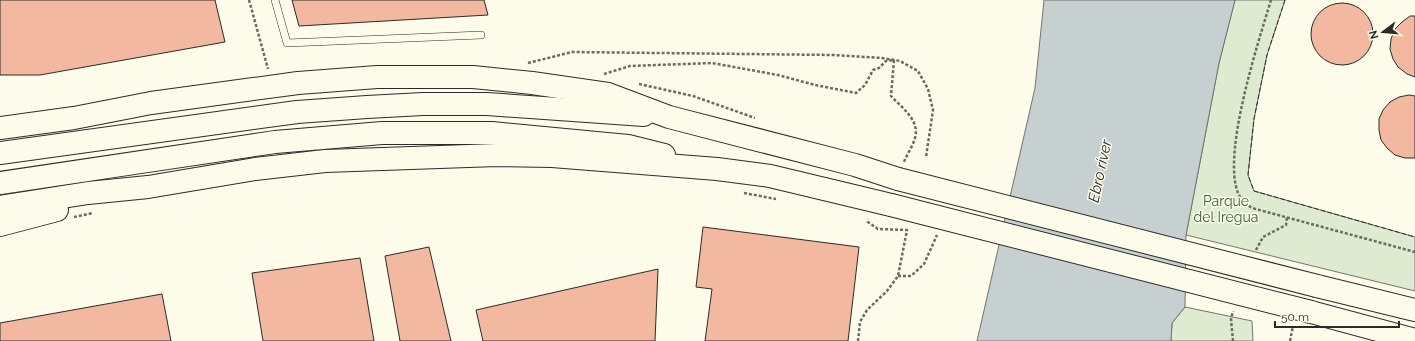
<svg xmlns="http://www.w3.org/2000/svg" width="1415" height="341" viewBox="0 0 1415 341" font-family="Raleway,sans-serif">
<rect width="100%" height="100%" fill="#fdfbea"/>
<g fill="#deebd1" stroke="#74746e">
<path d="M1235,0H1285L1267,55L1254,119L1248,175L1254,191L1415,237V291L1186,235L1219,63Z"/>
<path d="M1185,307L1252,321L1253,341H1171L1172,323Z"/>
</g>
<path fill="#c7d0d0" stroke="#74746e" d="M1044,0H1235L1219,63L1186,235L1185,307L1172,323L1171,341H977L1035,88Z"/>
<g fill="#f2b8a0" stroke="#2b2b2b">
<path d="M0,0H215L225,42L40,75H0Z"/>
<path d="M292,0H484L488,15L299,26Z"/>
<circle cx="1342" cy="34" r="31"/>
<path d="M1410,16H1415V77L1407,74L1398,67L1393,59L1390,49L1391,39L1395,29L1402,22Z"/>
<path d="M1409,95L1415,96V158H1405L1395,155L1387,148L1381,140L1379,130V119L1383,110L1390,102L1399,97Z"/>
<path d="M703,227L859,247L848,341H705L712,289L696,287Z"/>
<path d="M429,247L451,341H400L385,256Z"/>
<path d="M360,258L374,341H263L252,273Z"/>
<path d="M658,269L655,341H483L476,310Z"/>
<path d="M162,294L171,341H0V323Z"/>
</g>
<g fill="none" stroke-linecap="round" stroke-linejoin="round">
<g stroke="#2b2b2b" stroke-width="8">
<path id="lane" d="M275,0L287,43L481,35"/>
</g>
<g stroke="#2b2b2b" stroke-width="24">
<g id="highway">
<path d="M0,128L74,118L151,103L298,83L377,77H473L532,83L608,94L669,117L855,165L898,179"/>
<path d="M0,153L297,112L367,107L423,104H487L644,115"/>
<path d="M0,183L275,142L382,133H492L628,146L664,155"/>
<path d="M0,207L88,193L148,187L255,169L325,161L497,155L552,156L717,169L770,176L891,205"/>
<path d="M0,225L57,210"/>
<path d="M1317,286L1415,310"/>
<path d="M1311,312L1415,340"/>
</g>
</g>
<g stroke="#6a6964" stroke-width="2.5" stroke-dasharray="3 2" stroke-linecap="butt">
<path d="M249,0L268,69"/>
<path d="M1271,0C1258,43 1222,153 1238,193C1241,200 1246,204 1252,208L1415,252"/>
<path d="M528,63L572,52L834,55L882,58L900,61L918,71L928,89L933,110L926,157"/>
<path d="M604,74L630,66L712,63L778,75L815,85L856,93L865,85L873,70L879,68L886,61L894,60L891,96C902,108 920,120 915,138C913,146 907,154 904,162"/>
<path d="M639,84L693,96L755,118"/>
<path d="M744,193L776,199"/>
<path d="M74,217L93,213"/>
<path d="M1256,250L1263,237L1286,225L1287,217"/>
<path d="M898,276H911L924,264L937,235"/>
<path d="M858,341L860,322L867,310L887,291L898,276L907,230L878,229L868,222V219"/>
<path d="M1233,341L1231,319L1233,311"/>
<path d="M1290,341L1293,326"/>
</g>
<use href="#lane" stroke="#fdfbea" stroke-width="7"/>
<use href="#highway" stroke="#fdfbea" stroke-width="22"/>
<g stroke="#2b2b2b" stroke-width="24" stroke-linecap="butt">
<g id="highway-bridge">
<path d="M898,179L1317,286"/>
<path d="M891,205L1311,312"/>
</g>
</g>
<use href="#highway-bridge" stroke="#fdfbea" stroke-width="22"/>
<path stroke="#2b2b2b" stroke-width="1" stroke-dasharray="5 2" stroke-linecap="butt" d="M1285,0L1267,55L1254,119L1248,175L1254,191L1415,237"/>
</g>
<g text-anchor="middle" stroke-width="3" stroke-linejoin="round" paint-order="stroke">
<g font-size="14" fill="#34623c" stroke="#fdfbea">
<text x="1226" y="206">Parque<tspan x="1226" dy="16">del Iregua</tspan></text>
</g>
<g font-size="15" font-style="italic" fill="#2b2b2b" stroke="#fdfbea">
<text transform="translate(1100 171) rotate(-78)" y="5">Ebro river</text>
</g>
</g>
<g transform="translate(1383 32) rotate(254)" stroke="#fdfbea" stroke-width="3" paint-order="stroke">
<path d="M0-3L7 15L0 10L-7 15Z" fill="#2b2b2b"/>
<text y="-6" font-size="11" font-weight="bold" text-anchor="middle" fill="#2b2b2b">N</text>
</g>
<path d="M1275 321v6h124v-6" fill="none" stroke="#2b2b2b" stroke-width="2"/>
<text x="1281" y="321" font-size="12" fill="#2b2b2b" stroke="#fdfbea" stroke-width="3" paint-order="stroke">50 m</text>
</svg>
